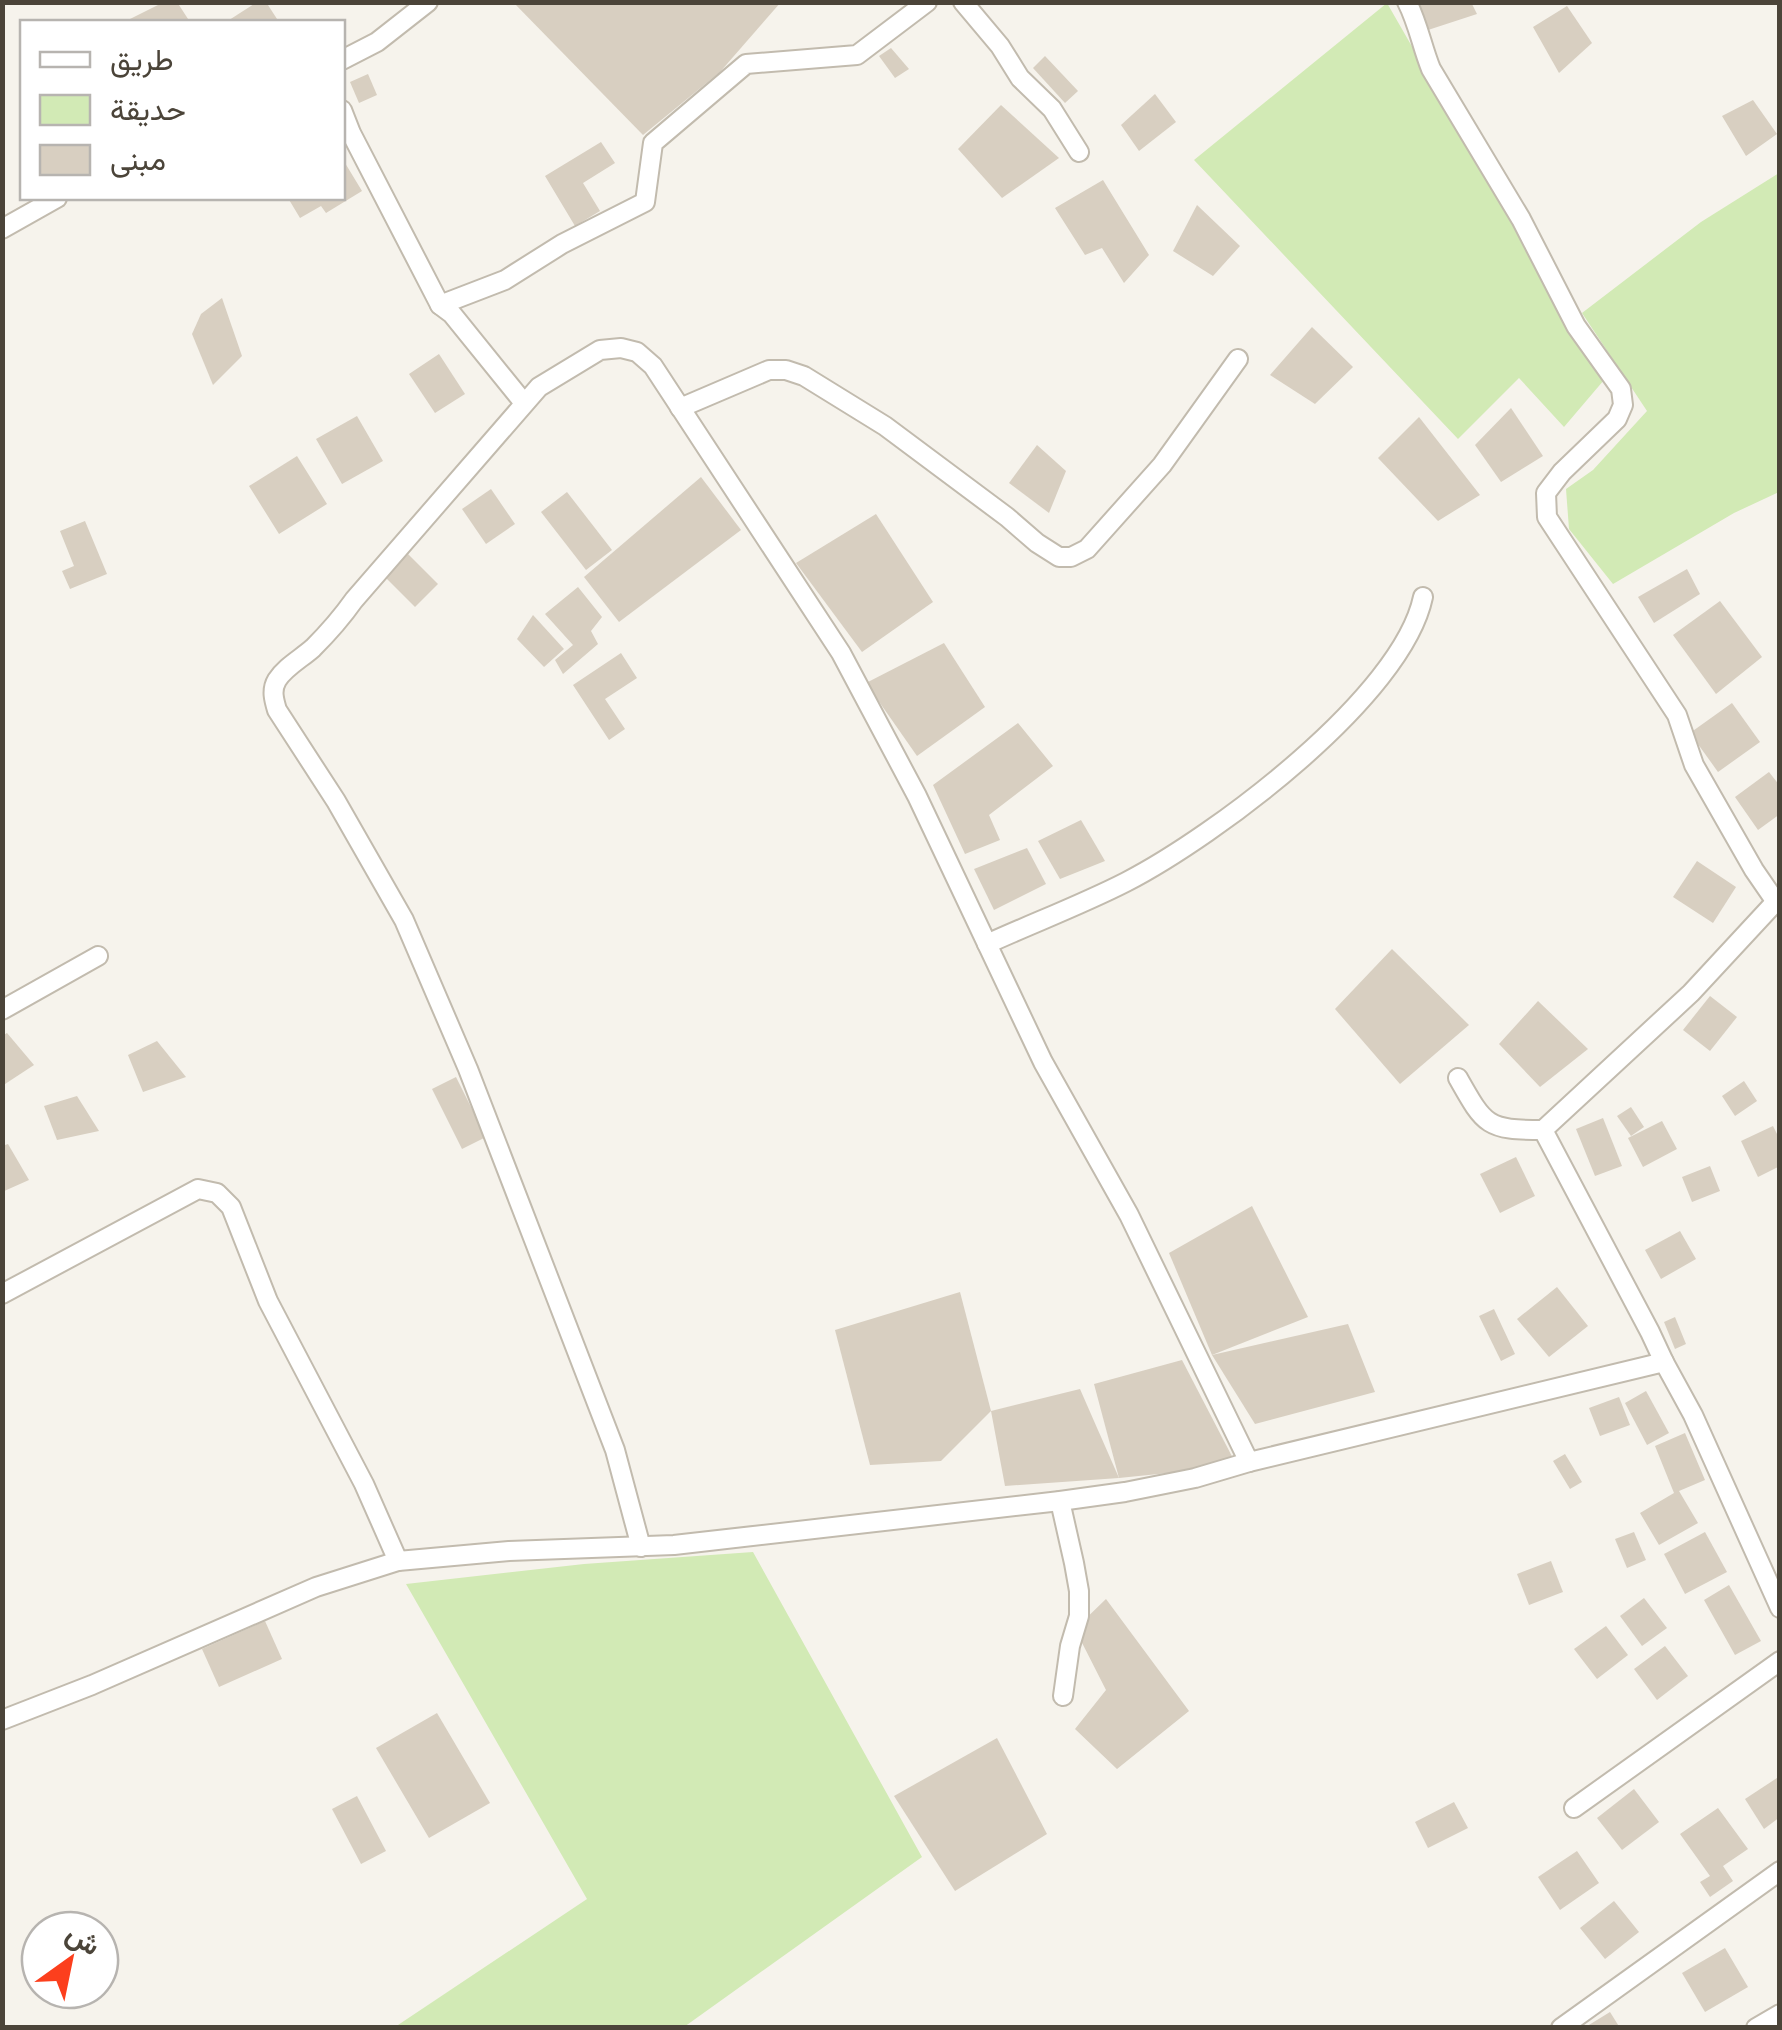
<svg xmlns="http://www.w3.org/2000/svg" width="1782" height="2030" viewBox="0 0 1782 2030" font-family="'Roboto Condensed',Vazirmatn,sans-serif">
<rect width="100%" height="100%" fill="#f6f3ec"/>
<g fill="#d2eab5">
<path d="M1387,3L1507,212L1566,327L1604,380L1564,427L1519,378L1458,439L1194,160Z"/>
<path d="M1779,173V492L1734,513L1613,584L1569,529L1566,489L1593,470L1647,411L1582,313L1701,222Z"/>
<path d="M753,1552L922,1857L684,2027H395L587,1899L406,1584L584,1564Z"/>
</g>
<g fill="#d8cfc1">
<path d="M164,2H177L190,22H124Z"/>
<path d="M257,2H266L279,22H226Z"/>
<path d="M513,2H781L720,72L643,135Z"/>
<path d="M1418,2H1471L1477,14L1428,30Z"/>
<path d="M1567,6L1592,43L1559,73L1533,27Z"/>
<path d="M891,48L909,69L895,78L879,56Z"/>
<path d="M1045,56L1078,91L1065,103L1033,68Z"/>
<path d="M368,74L377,95L359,103L350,82Z"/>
<path d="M1155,94L1176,122L1139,151L1121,125Z"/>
<path d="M1753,100L1777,134L1746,156L1722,116Z"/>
<path d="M1001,105L1059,158L1002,198L958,149Z"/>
<path d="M601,142L615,163L583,183L600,211L575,226L545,176Z"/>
<path d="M342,158L362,191L326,213L321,206L300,218L288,198H342Z"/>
<path d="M1103,180L1149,255L1124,283L1102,248L1085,255L1055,208Z"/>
<path d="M1197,205L1240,246L1213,276L1173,251Z"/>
<path d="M222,298L242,356L213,385L192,334L201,314Z"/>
<path d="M1312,327L1353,367L1315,404L1270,375Z"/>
<path d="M439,354L465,394L435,413L409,374Z"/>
<path d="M1511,408L1543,456L1501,482L1475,445Z"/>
<path d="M357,416L383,461L342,484L316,439Z"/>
<path d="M1419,417L1480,495L1438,521L1378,458Z"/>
<path d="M1037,445L1066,471L1049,513L1009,483Z"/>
<path d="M297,456L327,504L279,534L249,486Z"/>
<path d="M701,477L741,530L619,622L584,577Z"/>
<path d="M491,489L515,524L486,544L462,509Z"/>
<path d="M567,492L612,550L586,570L541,512Z"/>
<path d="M876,514L933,602L862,652L796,563Z"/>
<path d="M85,521L107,574L70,589L62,571L74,566L60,531Z"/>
<path d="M408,554L438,584L415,607L385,577Z"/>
<path d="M1687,569L1700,594L1654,623L1638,597Z"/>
<path d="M578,587L602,617L591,631L598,644L563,674L555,660L573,645L545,614Z"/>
<path d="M1720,601L1762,657L1716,694L1673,635Z"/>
<path d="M533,615L564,649L544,667L517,639Z"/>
<path d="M944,643L985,707L917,756L866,683Z"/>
<path d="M621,653L637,678L605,699L625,729L609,740L573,685Z"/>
<path d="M1732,703L1760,742L1718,772L1690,733Z"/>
<path d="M1018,723L1053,766L989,815L1000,840L965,854L933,785Z"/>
<path d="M1769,772L1780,786V814L1758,830L1735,797Z"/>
<path d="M1081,820L1105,861L1060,879L1038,841Z"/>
<path d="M1027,848L1046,884L994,910L974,869Z"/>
<path d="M1697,861L1736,887L1713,923L1673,897Z"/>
<path d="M1392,949L1469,1025L1400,1084L1335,1009Z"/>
<path d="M1710,996L1737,1017L1710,1051L1683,1030Z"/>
<path d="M1538,1001L1588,1049L1540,1087L1499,1044Z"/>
<path d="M7,1033L34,1065L2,1086V1036Z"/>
<path d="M157,1041L186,1077L143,1092L128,1055Z"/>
<path d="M456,1077L486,1137L462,1149L432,1089Z"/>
<path d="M1744,1081L1757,1101L1735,1116L1722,1096Z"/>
<path d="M77,1096L99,1131L57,1140L44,1106Z"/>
<path d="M1631,1107L1644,1127L1631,1136L1617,1116Z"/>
<path d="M1603,1118L1622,1166L1595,1176L1576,1129Z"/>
<path d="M1662,1121L1677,1149L1643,1167L1628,1138Z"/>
<path d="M1773,1126L1780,1140V1166L1758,1177L1741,1141Z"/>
<path d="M8,1144L29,1180L2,1192V1146Z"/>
<path d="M1516,1157L1535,1196L1500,1213L1480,1174Z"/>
<path d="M1710,1166L1720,1191L1692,1202L1682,1177Z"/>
<path d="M1252,1206L1308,1317L1212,1355L1169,1253Z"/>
<path d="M1680,1231L1696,1259L1661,1279L1645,1250Z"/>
<path d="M1557,1287L1588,1326L1549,1357L1517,1319Z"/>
<path d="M960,1292L991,1411L941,1461L870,1465L835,1330Z"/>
<path d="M1494,1309L1515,1354L1501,1361L1479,1316Z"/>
<path d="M1675,1317L1686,1344L1675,1349L1664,1322Z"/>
<path d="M1348,1324L1375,1392L1255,1424L1212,1355Z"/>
<path d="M1182,1360L1237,1466L1119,1478L1094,1384Z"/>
<path d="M1080,1389L1119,1478L1005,1486L991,1411Z"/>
<path d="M1646,1391L1669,1433L1647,1445L1625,1403Z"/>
<path d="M1619,1397L1630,1425L1600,1436L1589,1408Z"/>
<path d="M1685,1433L1705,1480L1679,1491L1698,1523L1659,1545L1640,1513L1674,1493L1655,1446Z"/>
<path d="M1565,1454L1582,1482L1570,1489L1553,1461Z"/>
<path d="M1634,1532L1646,1560L1627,1568L1615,1539Z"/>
<path d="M1705,1532L1727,1572L1685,1594L1664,1554Z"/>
<path d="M1551,1561L1563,1592L1529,1605L1517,1574Z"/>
<path d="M1729,1585L1761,1641L1735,1655L1704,1600Z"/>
<path d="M1644,1598L1667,1628L1642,1646L1620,1616Z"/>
<path d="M1106,1599L1189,1711L1117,1769L1075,1729L1106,1690L1075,1629Z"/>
<path d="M265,1621L282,1659L219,1687L202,1649Z"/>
<path d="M1606,1626L1628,1655L1597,1679L1574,1649Z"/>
<path d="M1665,1646L1688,1676L1657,1700L1634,1669Z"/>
<path d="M437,1713L490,1803L429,1838L376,1748Z"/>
<path d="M997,1738L1047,1834L955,1891L894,1796Z"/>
<path d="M1780,1776V1817L1764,1829L1745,1799Z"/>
<path d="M1634,1789L1659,1822L1622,1850L1597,1818Z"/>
<path d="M357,1796L386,1851L361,1864L332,1809Z"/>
<path d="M1454,1802L1468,1828L1428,1848L1415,1822Z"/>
<path d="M1718,1808L1748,1849L1723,1866L1733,1881L1710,1897L1700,1882L1710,1876L1680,1834Z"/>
<path d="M1577,1851L1599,1883L1560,1910L1538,1877Z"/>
<path d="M1614,1901L1639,1932L1605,1959L1580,1928Z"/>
<path d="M1725,1948L1748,1987L1705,2012L1682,1973Z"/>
<path d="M1610,2012L1620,2028H1584Z"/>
</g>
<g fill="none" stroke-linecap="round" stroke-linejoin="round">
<g stroke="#c2bbae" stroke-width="22">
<g id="street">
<path d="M963,2L1000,46L1020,78L1052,109L1079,152"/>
<path d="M1407,2C1418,23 1422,47 1431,69L1521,219L1576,326L1621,389L1623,405L1617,419L1562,472L1546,493L1547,517L1677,715L1694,765L1754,870L1776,902"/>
<path d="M342,60L377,42L428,2"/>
<path d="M342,110L351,133L440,305L452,314L524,403"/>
<path d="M2,229L57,198"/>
<path d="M440,305L505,280L562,244L645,202L653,143L746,64L857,55L927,2"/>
<path d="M680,408L769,370H786L804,376L885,426L1007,517L1037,543L1059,557H1071L1087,549L1162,465L1238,359"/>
<path d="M1780,897L1691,993L1543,1130L1650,1332L1664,1362L1693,1415L1780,1608"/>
<path d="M987,944C1033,923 1081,905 1126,882C1215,836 1402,697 1423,597"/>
<path d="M2,1010L98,956"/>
<path d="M1458,1078C1485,1126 1487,1130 1543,1130"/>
<path d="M2,1294L198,1189L217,1193L231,1207L268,1301L364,1484L398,1561"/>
<path d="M1060,1501L1074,1563L1079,1591V1616L1070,1646L1063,1696"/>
<path d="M641,1547L615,1450L468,1069L404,920L336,801L277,710C274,700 271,690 277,680C285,667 302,658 313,648C328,633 342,617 354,600L539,387L600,350L621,348L637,352L653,366L841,653L917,796L1043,1062L1129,1215L1249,1462L1664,1362"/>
<path d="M2,1720L92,1685L316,1587L398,1561L509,1551L674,1545L1060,1501L1125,1492L1195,1478L1249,1462"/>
<path d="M1574,1808L1780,1661"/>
<path d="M1561,2028L1780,1871"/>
<path d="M1756,2028L1780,2014"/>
</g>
</g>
<use href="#street" stroke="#fff" stroke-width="18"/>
</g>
<rect width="1782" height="2030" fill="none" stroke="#4b4439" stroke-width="10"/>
<rect x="20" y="20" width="325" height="180" fill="#ffffff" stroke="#b7b4b0" stroke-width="2.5"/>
<rect x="40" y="52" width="50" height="15" fill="#ffffff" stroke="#b7b4b0" stroke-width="2.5"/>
<text x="110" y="70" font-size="30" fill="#4b4439">طريق</text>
<rect x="40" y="95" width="50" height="30" fill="#d2eab5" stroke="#b7b4b0" stroke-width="2.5"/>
<text x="110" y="120" font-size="30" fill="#4b4439">حديقة</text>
<rect x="40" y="145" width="50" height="30" fill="#d8cfc1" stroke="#b7b4b0" stroke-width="2.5"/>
<text x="110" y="170" font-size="30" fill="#4b4439">مبنى</text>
<g transform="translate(70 1960) rotate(33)"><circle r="48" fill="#ffffff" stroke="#b7b4b0" stroke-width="2.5"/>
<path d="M0-8L18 38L0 25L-18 38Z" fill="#fc3f1d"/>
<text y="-15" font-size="28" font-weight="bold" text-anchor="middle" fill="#4b4439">ش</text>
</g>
</svg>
